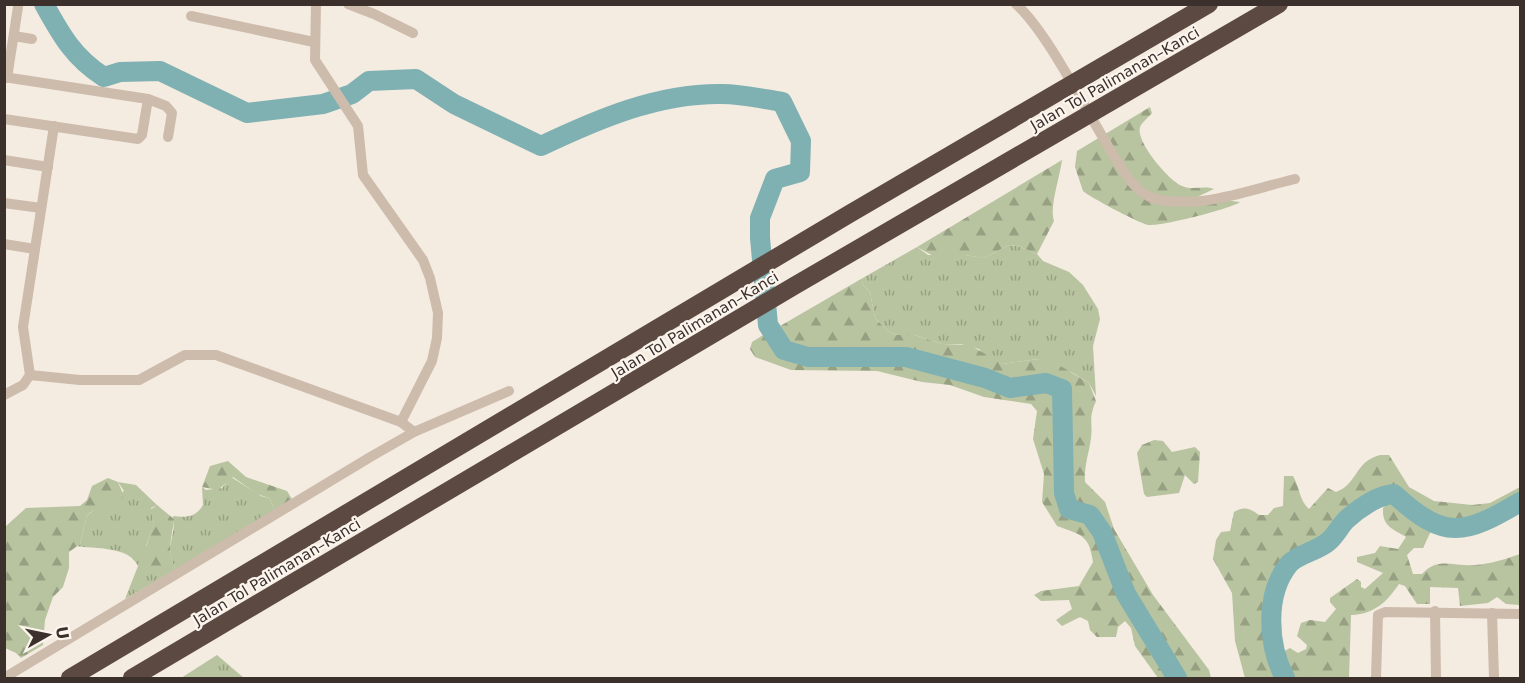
<svg xmlns="http://www.w3.org/2000/svg" width="1525" height="683" viewBox="0 0 1525 683" font-family="'DejaVu Sans',sans-serif">
<defs>
<pattern id="grass-tufts" width="24" height="20" patternUnits="userSpaceOnUse" patternTransform="scale(1.5)"><rect width="24" height="20" fill="#b8c4a0"/><path d="M3 7l-1-3M5 7V3M7 7l1-3M15 17l-1-3M17 17v-4M19 17l1-3" fill="none" stroke="#97a083"/></pattern>
<pattern id="forest-firs" width="22" height="20" patternUnits="userSpaceOnUse" patternTransform="scale(1.5)"><rect width="22" height="20" fill="#b8c4a0"/><path d="M5 1l3.5 6h-7zM16 11l3.5 6h-7z" fill="#97a083"/></pattern>
</defs>
<rect width="100%" height="100%" fill="#f4ebe1"/>
<g fill="url(#grass-tufts)">
<path d="M1009,245L1018,246L1037,254L1043,261L1069,272L1083,285L1098,309L1100,319L1093,346L1096,396L1089,383L1073,373L1039,359L1002,364L985,356L979,349L961,344H942L915,335H897L888,331L875,318L870,292L863,285L861,279L917,247L928,255H965L984,258Z"/>
<path d="M231,477L261,496L269,498L275,510L176,570C163,547 177,537 173,516C186,518 196,517 203,505L202,487L206,490L222,488Z"/>
<path d="M118,482L136,485L157,505L151,508L154,524L146,546L151,565L160,579L125,599L138,566C129,546 95,549 76,546L80,544L87,515L124,491Z"/>
<path d="M217,655L244,678H181Z"/>
</g>
<g fill="url(#forest-firs)">
<path d="M1150,107L1152,113C1149,117 1142,122 1140,127C1135,141 1169,181 1182,186C1193,191 1203,185 1214,189L1197,197L1240,202C1230,209 1163,226 1149,225C1142,225 1088,196 1083,191L1075,167L1077,151Z"/>
<path d="M1062,160C1060,177 1049,207 1054,221L1037,254L1018,246L1009,245L984,258L965,255L937,258L917,247Z"/>
<path d="M861,279L863,285L870,292L875,318L888,331L897,335H915L942,344L970,345L1002,364L1039,359L1057,364L1089,383L1096,401C1088,419 1093,422 1091,438C1089,454 1084,465 1085,482L1105,502L1114,529L1153,595L1209,670L1211,678H1181L1130,592L1106,530L1093,512L1072,506L1068,492V402L1065,386L1046,379L1010,384L987,374L906,353L808,354L786,347L775,329Z"/>
<path d="M768,332L781,353L807,361H905L984,381L1009,392L1045,387L1058,392L1060,493L1066,512L1088,518L1099,534L1123,596L1172,678H1158L1135,646L1131,628L1125,621L1118,627L1116,637H1097L1090,630L1088,621L1080,617L1062,626L1056,620L1072,609L1069,600L1041,601L1034,595L1041,591L1079,586L1093,562C1089,534 1081,535 1057,526L1042,502L1044,474L1033,439L1037,411L1031,404L984,397L950,385L922,382L877,371L791,370L755,357L750,349L752,342Z"/>
<path d="M1154,440L1163,441L1172,452L1195,447L1200,452L1198,482L1194,484L1185,475L1179,493L1147,497L1144,494L1137,453L1142,445Z"/>
<path d="M1380,455H1389L1409,487L1434,501L1472,505L1490,503L1520,487V498C1463,532 1447,537 1396,490C1377,491 1358,504 1344,517C1337,523 1333,532 1327,538C1316,548 1297,551 1287,561C1258,591 1267,643 1280,678H1245L1235,641L1232,593L1213,559L1216,540L1221,532L1230,531L1234,512C1244,506 1250,508 1259,515H1268L1274,508L1283,506L1284,476H1293C1300,488 1299,500 1309,509L1328,488L1336,492C1358,484 1354,462 1380,455Z"/>
<path d="M228,461L246,477L287,491L292,499L275,510L269,498L257,494L233,477L218,490L202,487L210,466Z"/>
<path d="M108,478L118,482L124,496C111,513 100,504 87,515L80,544L69,552V568L63,587L53,597L45,620L43,645L21,658L16,653L5,648V527L26,508L80,506L87,500L92,486Z"/>
<path d="M1393,498L1413,517L1432,529L1423,548H1414L1407,555L1413,574H1422C1438,556 1455,567 1475,565C1490,564 1506,559 1520,554V605L1506,604L1497,597L1488,603L1460,606L1458,588L1430,587V604H1417L1405,586L1399,584C1386,603 1374,614 1351,615L1349,678H1293L1287,675L1279,654L1290,648L1298,653L1306,649L1307,645L1297,636L1301,623L1310,620L1325,622L1336,609L1330,602V598L1357,579L1361,582V587L1365,589L1383,573L1357,562V557L1375,553L1380,546L1398,549L1406,537C1393,529 1382,527 1383,508Z"/>
<path d="M157,505L174,519C172,539 166,551 176,570L160,579L154,574L145,550L154,523L150,510Z"/>
</g>
<g fill="none" stroke-linecap="round" stroke-linejoin="round">
<g stroke="#7fb0b2" stroke-width="20">
<path d="M44,4C61,35 74,58 104,77L120,72L160,71L247,113L323,104L352,94L369,81L416,79L454,104L541,146C598,119 658,93 722,94C742,94 763,99 782,102L801,141L800,172L775,179L760,218V238L768,325L784,350L808,357H906L985,378L1010,388L1046,383L1062,389L1064,493L1069,509L1090,515L1102,532L1126,594L1177,678"/>
<path d="M1285,678C1268,646 1264,595 1289,564C1298,554 1318,551 1329,541C1336,535 1340,526 1346,520C1359,508 1378,495 1394,494C1445,541 1464,535 1520,502"/>
</g>
<g stroke="#cdbbac" stroke-width="10">
<path d="M316,4L315,60L358,126L363,175L423,260L430,278L438,313L437,338L432,361L401,422"/>
<path d="M348,4L374,14L413,33"/>
<path d="M1016,4C1048,33 1084,107 1108,146C1117,161 1128,182 1143,193C1150,198 1161,201 1169,201C1210,206 1256,188 1295,179"/>
<path d="M191,16L314,42"/>
<path d="M14,36L32,39"/>
<path d="M4,77L148,99L142,135L138,139L4,119"/>
<path d="M7,78L18,7"/>
<path d="M148,99L166,106L172,113L168,137"/>
<path d="M4,160L48,167"/>
<path d="M4,203L41,208"/>
<path d="M4,244L35,249"/>
<path d="M30,375L23,327L54,126"/>
<path d="M4,395L23,385L30,375L80,380H139L185,355H216L401,422L414,432"/>
<path d="M1435,611L1436,678"/>
<path d="M1492,613L1494,678"/>
<path d="M4,678L372,456L414,432L509,391"/>
<path d="M1376,678L1378,615L1385,612L1520,614"/>
</g>
<g stroke="#5c4a42" stroke-width="18">
<path d="M70,678L851,213L1209,4"/>
<path d="M132,678L794,286L1279,4"/>
</g>
</g>
<g text-anchor="middle" stroke-width="4.5" stroke-linejoin="round" paint-order="stroke">
<g font-size="15" fill="#3b302b" stroke="#fbf5ee">
<text transform="translate(1115 79) rotate(-30)" y="5">Jalan Tol Palimanan–Kanci</text>
<text transform="translate(695 325) rotate(-31)" y="5">Jalan Tol Palimanan–Kanci</text>
<text transform="translate(277 572) rotate(-31)" y="5">Jalan Tol Palimanan–Kanci</text>
</g>
</g>
<rect width="1525" height="683" fill="none" stroke="#3b302b" stroke-width="12"/>
<g transform="translate(48 635) rotate(81)" stroke="#fbf5ee" stroke-width="4.5" paint-order="stroke">
<path d="M0-4.5L10 22L0 15L-10 22Z" fill="#3b302b"/>
<text y="-9" font-size="16" font-weight="bold" text-anchor="middle" fill="#3b302b">U</text>
</g>
</svg>
